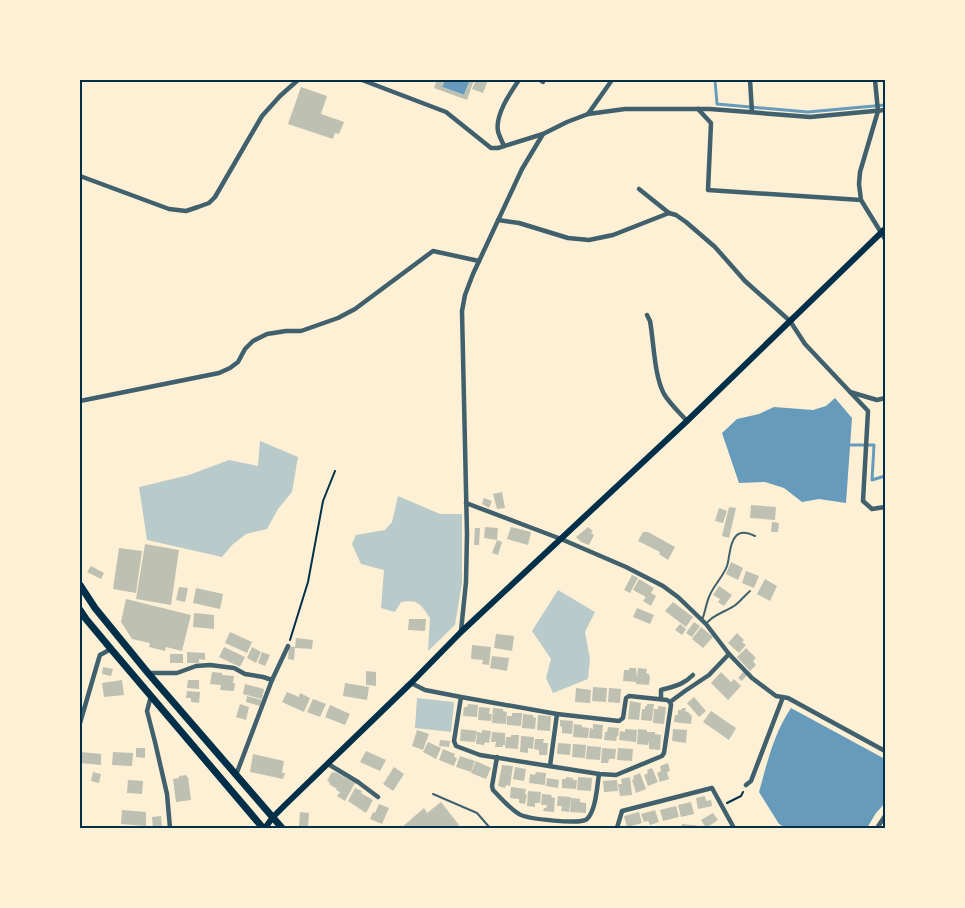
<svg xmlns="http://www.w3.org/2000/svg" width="965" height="908" viewBox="0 0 965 908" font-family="'DejaVu Sans',sans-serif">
<rect width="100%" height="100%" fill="#fdf0d5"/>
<g fill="#b9caca">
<path d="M260,441L298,457L292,492L278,509L267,529L246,534L232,545L222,557L147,540L139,487L189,475L229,460L258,466Z"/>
<path d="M398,496L440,514H462V583L455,625L428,651L430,618C421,605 419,599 401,602L395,612L381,608L384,570L361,564L352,544L356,535L385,530L392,522Z"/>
<path d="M558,590L595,612L585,632L590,659L588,679L553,693L546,678L551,659L532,631Z"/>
<path d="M417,698L453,702L454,704L451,732L415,728Z"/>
</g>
<g fill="#669bbc">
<path d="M445,80H470L464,95L442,87Z"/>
<path d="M835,398L852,418L846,503L819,499L802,502L784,488L765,482L739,483L722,433L737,419L759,414L774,407L813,410L826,406Z"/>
<path d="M791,708L885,759V803L876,813L867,828H786L779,824L759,792C767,763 774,733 791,708Z"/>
</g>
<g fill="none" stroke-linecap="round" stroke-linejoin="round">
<g stroke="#669bbc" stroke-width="3">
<path d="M715,80L717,104L808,112L885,105"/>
<path d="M848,445H874L872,480L885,476"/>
</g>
</g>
<g fill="#bec0b2">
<path d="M437,80H445L442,87L464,95L470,80H474L467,100L434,88Z"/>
<path d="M476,80H488L483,93L472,89Z"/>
<path d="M301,87L327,96L321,114L344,122L339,134L335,133L333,139L288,124Z"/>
<path d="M502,492L505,508L497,509L493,494Z"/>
<path d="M484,498L492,501L489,508L482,504Z"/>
<path d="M751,505L776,507L775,520L750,518Z"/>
<path d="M729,507L736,508L729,538L722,536Z"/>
<path d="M719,508L727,511L723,523L715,521Z"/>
<path d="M772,522L779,523L778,532H771Z"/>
<path d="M485,527L498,528L497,540L484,538Z"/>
<path d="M511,527L531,532L528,545L507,539Z"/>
<path d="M588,527L593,531L591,533L594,535L589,545L581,542L576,537Z"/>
<path d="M475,528H480L479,545H474Z"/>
<path d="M643,532H648L675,547L668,560L659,554L660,552L638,541Z"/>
<path d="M497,540L502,542L498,555L492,553Z"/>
<path d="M145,544L179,550L171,605L136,599Z"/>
<path d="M119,548L142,551L136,593L113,589Z"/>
<path d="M731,562L743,568L738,580L726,574Z"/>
<path d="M91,566L104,573L101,579L87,572Z"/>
<path d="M746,571L759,576L754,588L742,583Z"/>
<path d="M632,575L638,578L630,593L624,590Z"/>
<path d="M639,579L654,588L651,593L656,596L651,606L643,601L646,597L633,590Z"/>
<path d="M765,579L777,586L770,601L757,594Z"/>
<path d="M719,586L732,595L724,606L718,602L720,599L713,595Z"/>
<path d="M179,587L188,588L185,602L176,600Z"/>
<path d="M196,588L223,594L220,609L193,603Z"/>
<path d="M126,599L191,615L182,651L166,647L165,651L149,647L150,643L132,639L121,622Z"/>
<path d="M673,602L693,617L686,627L665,611Z"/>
<path d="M637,608L654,615L650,624L633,617Z"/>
<path d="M194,613L214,615V629L193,627Z"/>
<path d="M409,619H426L425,631L408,630Z"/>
<path d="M694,622L700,626L692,637L686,633Z"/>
<path d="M680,624L686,629L682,635L675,630Z"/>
<path d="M701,627L713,637L703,648L692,639Z"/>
<path d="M230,632L252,642L247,653L225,643Z"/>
<path d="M737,633L744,640L742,642L746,645L739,653L728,643Z"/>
<path d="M496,634L514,636L512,651L494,648Z"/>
<path d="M296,638L313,640L312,649L295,648Z"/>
<path d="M472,645L491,647L489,665L482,664L483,660L471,659Z"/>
<path d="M289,646L295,647L294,660L288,659Z"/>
<path d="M224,647L245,657L240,667L219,657Z"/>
<path d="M252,647L261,652L256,663L247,658Z"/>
<path d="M746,648L756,658L753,661L756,665L750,671L737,657Z"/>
<path d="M187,652L205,653V660L199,659V663H187Z"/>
<path d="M262,652L270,655L265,666L258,663Z"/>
<rect x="170" y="654" width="13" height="9"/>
<path d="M492,656L509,658L507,671L490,668Z"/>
<path d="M103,667L113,669L111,676L102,674Z"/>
<path d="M629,668H636L637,678L638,668L647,669L646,673L649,674V676H650L649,685L636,684V682L623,681L624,670H629Z"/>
<path d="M366,671L376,672V686L366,685Z"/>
<path d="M212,672L222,673V675L234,676L233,683H235L234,691L220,690L221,685L210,684Z"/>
<path d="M721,672L731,682L734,679L741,686L728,700L711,683Z"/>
<path d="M743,672L747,675L742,681L738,678Z"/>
<path d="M122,680L124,695L104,697L102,683Z"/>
<path d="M188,680H199V689L187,688Z"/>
<path d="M345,683L369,687L367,700L343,696Z"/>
<path d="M245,684L264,689L262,699L243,694Z"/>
<path d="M593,687L607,688L606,702L592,701Z"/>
<path d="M576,688L591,690L590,703L575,702Z"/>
<path d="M609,688L621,689L620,703L608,702Z"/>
<path d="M187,691L200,692L199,703L191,702V698H186Z"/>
<path d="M287,692L299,697L300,693L310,698L304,712L282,702Z"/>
<path d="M247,696L262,700L260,706L246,702Z"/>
<path d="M694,697L706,711L699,717L687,703Z"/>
<path d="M313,699L326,704L320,717L307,712Z"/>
<path d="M630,701L641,703L639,720L628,719Z"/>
<path d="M240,704L249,707L246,720L236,717Z"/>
<path d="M468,704L478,705L477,717L463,716L464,707H467Z"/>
<path d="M647,704H654L652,721L641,720L642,709H645V706H647Z"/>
<path d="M330,705L350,714L345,725L325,717Z"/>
<path d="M658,706L666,707L664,724L653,723L654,709H658Z"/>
<path d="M479,707L490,708L489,714H492L491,721L478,720Z"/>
<path d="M493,708L503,709V711L507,712L506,724L492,723Z"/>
<path d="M682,708H686L685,711L688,712L692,716L691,724L674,722L675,715H678V710H681Z"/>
<path d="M711,711L736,728L729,740L703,722Z"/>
<path d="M512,713H522L521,726L507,725V716H512Z"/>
<path d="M523,714L533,715V717L536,718L535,729L522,728Z"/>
<path d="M538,715L551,716L550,731L537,730Z"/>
<path d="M560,720L573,721L572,734L562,733V727L560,726Z"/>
<path d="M574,724L582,725V727L589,728L588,738L573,737Z"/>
<path d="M593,724L603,725L602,739L589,738L590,728L593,729Z"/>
<path d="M608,727L619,728L618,736H617L616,741L604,740L605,732H607Z"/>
<path d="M461,729L477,731L475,742L460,741Z"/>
<path d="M625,729L637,730L636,742L619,740L620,731L625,732Z"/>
<path d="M638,729L647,730V732H655V734L661,735L660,750L649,749V740L648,745L637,744Z"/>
<path d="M673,729L687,730L686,743L672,741Z"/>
<path d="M417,730L429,734L423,750L412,746Z"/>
<path d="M482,730L491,731L489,743L485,742L484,745L476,744L477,732L482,733Z"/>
<path d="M492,732L505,733V745H503V747H495L496,742H491Z"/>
<path d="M511,735H519L518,749L505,748L506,737H511Z"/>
<path d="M521,736L534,737L533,749L528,748V753L520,752Z"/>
<path d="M535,739H544L543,743H548L547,755H539V750L534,749Z"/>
<path d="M440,740L450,741L449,747L439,746Z"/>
<path d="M428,742L441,748L436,759L423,752Z"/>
<path d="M558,743L571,744L570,755L557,754Z"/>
<path d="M573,744L586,745L585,758L572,757Z"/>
<path d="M587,746L601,747L600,760L586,759Z"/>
<path d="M136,748H145V758L136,757Z"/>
<path d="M602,748L616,749L615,759H609L608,763H601Z"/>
<path d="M618,748L633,749L632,761L617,760Z"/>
<path d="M443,749L455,754L454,757L457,758L454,766L439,760Z"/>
<path d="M366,751L386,760L380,771L360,762Z"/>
<path d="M81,752L101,754V765L80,763Z"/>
<path d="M113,752L133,753L132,766L112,765Z"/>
<path d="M253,754L284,761L282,773H285L283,779L250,772Z"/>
<path d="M460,756L475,761L471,772L456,767Z"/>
<path d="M476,761L491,768L486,779L471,773Z"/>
<path d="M668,763L670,771L667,772L669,779L660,782L657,773L661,771L660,766Z"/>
<path d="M502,765L513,766L510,786L506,785L505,788L498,786Z"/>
<path d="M394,767L404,774L393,791L383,784Z"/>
<path d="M515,767L526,769L524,781L513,779Z"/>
<path d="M652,768L658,782L648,786L644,775L648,773L647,770Z"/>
<path d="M93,772L101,774L99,783L91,781Z"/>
<path d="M332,772L334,773L335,772L355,783L345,801L337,796L340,792L336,790L337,789L329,784L330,782L327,781Z"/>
<path d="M536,772L546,773L545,785L529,783L530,774L535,775Z"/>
<path d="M640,773L646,789L636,793L632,780L634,779L633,776Z"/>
<path d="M186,775L187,777H188L191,800L176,802L173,779L179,778V776Z"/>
<path d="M566,777L573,778V780H577L576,789L562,788V779H566Z"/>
<path d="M578,777L592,778L591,791L577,790Z"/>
<path d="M630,777L632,795L620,796L618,784H622L621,779Z"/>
<path d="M547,778L559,780L558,788L546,786Z"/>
<path d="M128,780L143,781L142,794L127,793Z"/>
<path d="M617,780L618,791L604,792L603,781Z"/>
<path d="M511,787L526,789L525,794L527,795L525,804L519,803V799L510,798Z"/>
<path d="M355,788L362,791L361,793L373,800L366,813L348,801Z"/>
<path d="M528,791L541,792L540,803H535V807L527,806Z"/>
<path d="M542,794L552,795L551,797L555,798L554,812L543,811L544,808H546L547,805H541Z"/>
<path d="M558,796L571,797L569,812L561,811L562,806H557Z"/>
<path d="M705,796L706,801L711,800L712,806L698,809L696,798Z"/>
<path d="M571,798L580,799V802L586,803V813L570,812Z"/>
<path d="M441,802L459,825L455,828H401L424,808L427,813Z"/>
<path d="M691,802L694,814L681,817L678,805Z"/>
<path d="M379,804L389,808L382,824L370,819L373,812L375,813Z"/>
<path d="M676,806L679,817L663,821L660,810Z"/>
<path d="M122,810L146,812V826L121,824Z"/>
<path d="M655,810L659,822L650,825L648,821L644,822L641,814Z"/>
<path d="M300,812L309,813L308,827L299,826Z"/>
<path d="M639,812L642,823L627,827L624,816Z"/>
<path d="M713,813L718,820L706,828L701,820Z"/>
<path d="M161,816L162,828H153L152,817Z"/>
<path d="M682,824L700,826V828H681Z"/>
</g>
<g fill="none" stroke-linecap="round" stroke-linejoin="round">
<g stroke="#003049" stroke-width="2">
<path d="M290,640L308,582L323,501L335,471"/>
<path d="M727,803L741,796L743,792"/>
</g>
<g stroke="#3f606c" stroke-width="2">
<path d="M702,620C705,613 706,604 709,597C713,586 723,577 727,566C730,557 729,543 736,536C741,530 749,533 755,536"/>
<path d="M706,624C712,615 725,612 734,606C740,602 744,596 750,591"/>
<path d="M433,794L477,813L490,828"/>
</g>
<g stroke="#3f606c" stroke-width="4.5">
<path d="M362,80L446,112L491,148H498L543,134L567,122L588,114L625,109H710L810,117L885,110"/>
<path d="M540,80L543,82"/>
<path d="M750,80L752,112"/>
<path d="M875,80L878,111L860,172L859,184L861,200L885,239"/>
<path d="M698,109L711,123L708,190L861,200"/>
<path d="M588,114L612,80"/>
<path d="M504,146C502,141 499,136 498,131C495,115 510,93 519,80"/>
<path d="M80,176L169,209L186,211L198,207L209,203L215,197L262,116L280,96L298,80"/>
<path d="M639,189L669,213"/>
<path d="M498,220L519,223L568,238L589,240L613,235L669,213L676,215L686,222L715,247L745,281L790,321L805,344L868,411L863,501L872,509L885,507"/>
<path d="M647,315L650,321C654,343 654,375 664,394C670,404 680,413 687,421"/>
<path d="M850,392L877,400L885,398"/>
<path d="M80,401L219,373L230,368L238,362L245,349L253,341L267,334L286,331H301L338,318L355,309L433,251L479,261"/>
<path d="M466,503L561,539L626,567L663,586L678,597L706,624L729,654L752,678L776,696L788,698L885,751"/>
<path d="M461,631L466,582L467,534L462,311L465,295L473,274L522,169L543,134"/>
<path d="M148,673H177L196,666L210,665L234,668L245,674L263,677L272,680"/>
<path d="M411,683L425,690L461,697L454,741L456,746L480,755L599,774L616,775L662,756L664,753L671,705L670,702L667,700L629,696L626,698L623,718L619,721L557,714L461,697"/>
<path d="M151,696L147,711L155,742L167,794L170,828"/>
<path d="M661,699V690C675,686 683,685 693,675"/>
<path d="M670,702L685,691L709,675L729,654"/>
<path d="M80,723L99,658L100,655L111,649"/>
<path d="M497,757L492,786L493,790C501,798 509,808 519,814C526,819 582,825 587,819C596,810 597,787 599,774"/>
<path d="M328,764L358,782L378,797"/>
<path d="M550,766L557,714"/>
<path d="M236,775L272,680L288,646"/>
<path d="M746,785L751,781L783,697"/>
<path d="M617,828L622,811L712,788L734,828"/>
<path d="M877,828L885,816"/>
</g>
<path stroke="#003049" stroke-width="6" d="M265,828L273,817L285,805L411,683L461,632L687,421L885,229"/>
<g stroke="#003049" stroke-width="7">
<path d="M80,585L95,608L148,673L282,828"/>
<path d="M80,610L86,619L111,649L263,828"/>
</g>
</g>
<rect width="965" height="908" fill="none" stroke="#fdf0d5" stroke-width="162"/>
<rect x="81" y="81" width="803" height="746" fill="none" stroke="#003049" stroke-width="2"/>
</svg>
